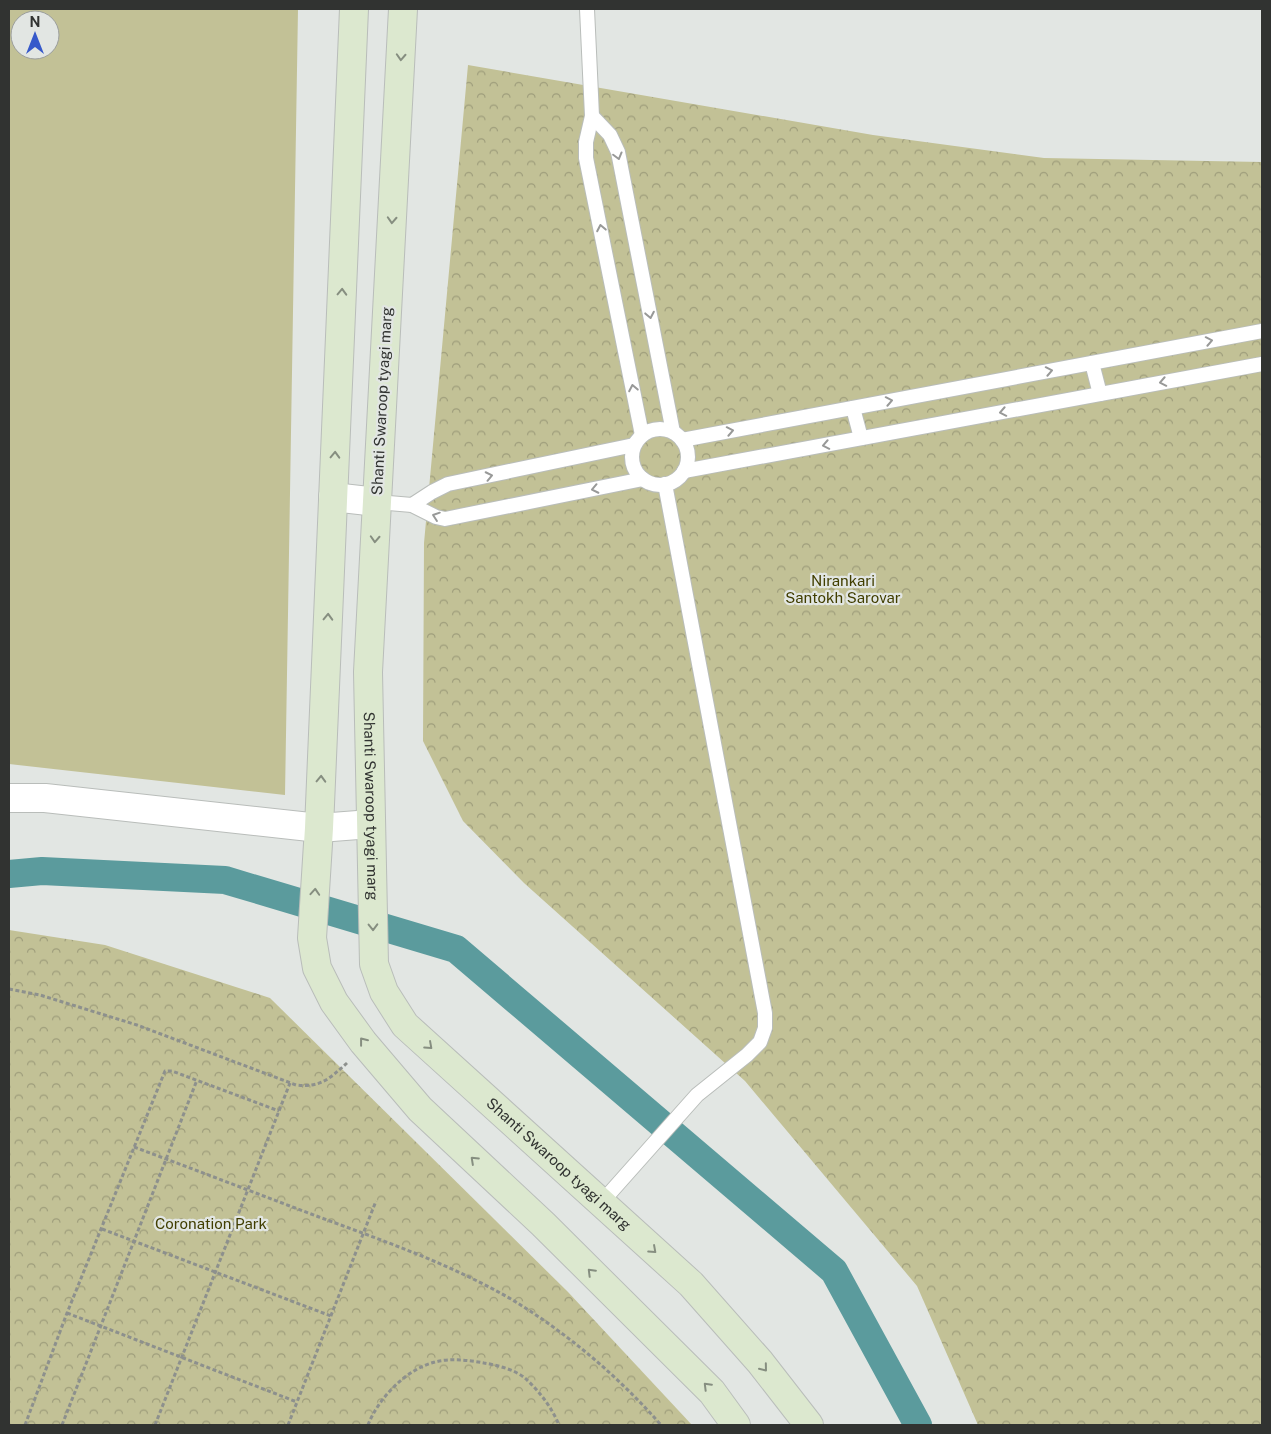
<svg xmlns="http://www.w3.org/2000/svg" width="1271" height="1434" viewBox="0 0 1271 1434" font-family="'Public Sans',sans-serif">
<defs>
<pattern id="park-crowns" width="20" height="18" patternUnits="userSpaceOnUse" patternTransform="scale(1.25)"><rect width="20" height="18" fill="#c2c196"/><path d="M2 6a3 3 0 1 1 6 0M12 15a3 3 0 1 1 6 0" fill="none" stroke="#9e9d7b"/></pattern>
</defs>
<rect width="100%" height="100%" fill="#e2e6e3"/>
<path fill="#c2c196" fill-rule="evenodd" d="M9,9H298L285,795L9,764ZM20,20H50V50H20Z"/>
<g fill="url(#park-crowns)">
<path d="M468,65L873,135L1044,158L1262,162V1425H978L917,1286L745,1081L524,883L463,821L423,741L424,543Z"/>
<path d="M9,930L105,945L270,998L568,1292L692,1425H9Z"/>
</g>
<g fill="none" stroke-linecap="round" stroke-linejoin="round">
<path stroke="#5b9b9d" stroke-width="28" d="M9,874L42,871L225,880L456,949L834,1271L918,1425"/>
<g stroke="#b9bdba" stroke-width="16">
<g id="service">
<path d="M587,9L592,116L586,142V158L642,435"/>
<path d="M592,116L610,135L618,152L673,432"/>
<path d="M1092,363L1100,394"/>
<path d="M853,408L861,438"/>
<circle cx="660" cy="457" r="28"/>
<path d="M682,440L1262,331"/>
<path d="M684,471L1262,364"/>
<path d="M377,502L412,505L436,517L445,519L643,479"/>
<path d="M412,505L432,492L448,484L634,445"/>
<path d="M601,1203L697,1095L747,1055L760,1042L765,1028V1013L665,484"/>
</g>
</g>
<g stroke="#b9bdba" stroke-width="30">
<g id="tertiary">
<path d="M333,497L377,502"/>
<path d="M9,798H45L319,828L371,824"/>
</g>
</g>
<g stroke="#b9bdba" stroke-width="30">
<g id="secondary">
<path d="M354,9L319,828L312,938L317,968L334,1002L363,1042L420,1109L543,1224L712,1392L736,1425"/>
<path id="s1" d="M403,9L368,672L374,964L384,992L405,1025L691,1284L760,1362L809,1425"/>
</g>
</g>
<g stroke="#8d908d" stroke-width="3" stroke-dasharray="4 2.5" stroke-linecap="butt">
<path d="M9,989L40,995L137,1025L296,1085C321,1088 330,1078 347,1063"/>
<path d="M134,1147C196,1170 258,1194 319,1217C384,1241 450,1264 511,1299C567,1333 618,1376 661,1425"/>
<path d="M102,1229L331,1316"/>
<path d="M67,1313L297,1402"/>
<path d="M25,1425L67,1313L165,1071H172L279,1111"/>
<path d="M62,1425L197,1080"/>
<path d="M155,1425L290,1083"/>
<path d="M288,1425L376,1201"/>
<path d="M368,1425C378,1399 406,1369 435,1362C450,1358 468,1360 484,1363C497,1365 516,1370 526,1379C540,1392 552,1408 559,1425"/>
</g>
<use href="#service" stroke="#fff" stroke-width="14"/>
<use href="#tertiary" stroke="#fff" stroke-width="28"/>
<use href="#secondary" stroke="#dce8cf" stroke-width="28"/>
</g>
<defs><path id="oneway-chevron" d="M-2-3.5L2.5 0L-2 3.5" fill="none" stroke-width="1.6" stroke-linecap="round" stroke-linejoin="round" transform="scale(1.25)"/></defs>
<g stroke="#868e80">
<use href="#oneway-chevron" transform="translate(401 57) rotate(93)"/>
<use href="#oneway-chevron" transform="translate(392 220) rotate(93)"/>
<use href="#oneway-chevron" transform="translate(342 292) rotate(-88)"/>
<use href="#oneway-chevron" transform="translate(335 455) rotate(-88)"/>
<use href="#oneway-chevron" transform="translate(375 539) rotate(93)"/>
<use href="#oneway-chevron" transform="translate(328 617) rotate(-88)"/>
<use href="#oneway-chevron" transform="translate(321 779) rotate(-88)"/>
<use href="#oneway-chevron" transform="translate(315 892) rotate(-86)"/>
<use href="#oneway-chevron" transform="translate(373 927) rotate(89)"/>
<use href="#oneway-chevron" transform="translate(363 1041) rotate(-128)"/>
<use href="#oneway-chevron" transform="translate(429 1046) rotate(42)"/>
<use href="#oneway-chevron" transform="translate(474 1160) rotate(-137)"/>
<use href="#oneway-chevron" transform="translate(653 1250) rotate(42)"/>
<use href="#oneway-chevron" transform="translate(591 1272) rotate(-135)"/>
<use href="#oneway-chevron" transform="translate(764 1368) rotate(51)"/>
<use href="#oneway-chevron" transform="translate(707 1386) rotate(-135)"/>
</g>
<g stroke="#989998">
<use href="#oneway-chevron" transform="translate(618 156) rotate(75)"/>
<use href="#oneway-chevron" transform="translate(601 228) rotate(-101)"/>
<use href="#oneway-chevron" transform="translate(650 315) rotate(79)"/>
<use href="#oneway-chevron" transform="translate(1209 341) rotate(-11)"/>
<use href="#oneway-chevron" transform="translate(1049 371) rotate(-11)"/>
<use href="#oneway-chevron" transform="translate(1163 382) rotate(169)"/>
<use href="#oneway-chevron" transform="translate(633 388) rotate(-101)"/>
<use href="#oneway-chevron" transform="translate(889 401) rotate(-11)"/>
<use href="#oneway-chevron" transform="translate(1003 412) rotate(169)"/>
<use href="#oneway-chevron" transform="translate(730 431) rotate(-11)"/>
<use href="#oneway-chevron" transform="translate(826 445) rotate(169)"/>
<use href="#oneway-chevron" transform="translate(489 476) rotate(-12)"/>
<use href="#oneway-chevron" transform="translate(595 489) rotate(168)"/>
<use href="#oneway-chevron" transform="translate(436 516) rotate(-161)"/>
</g>
<g text-anchor="middle" stroke-width="4.5" stroke-linejoin="round" paint-order="stroke">
<g font-size="15" fill="#313331" stroke="#e2e6e3">
<text transform="translate(382 401) rotate(-87)" y="5">Shanti Swaroop tyagi marg</text>
<text dy="5" stroke="none"><textPath href="#s1" startOffset="798">Shanti Swaroop tyagi marg</textPath></text>
<text dy="5" stroke="none"><textPath href="#s1" startOffset="1232">Shanti Swaroop tyagi marg</textPath></text>
</g>
<g font-size="15" fill="#413e00" stroke="#e2e6e3">
<text x="843" y="586">Nirankari<tspan x="843" dy="17">Santokh Sarovar</tspan></text>
<text x="211" y="1229">Coronation Park</text>
</g>
</g>
<rect width="1271" height="1434" fill="none" stroke="#313331" stroke-width="20"/>
<g transform="translate(35 35)"><circle r="24" fill="#e2e6e3" stroke="#9b9e9c"/>
<path d="M0-4L9 19L0 12L-9 19Z" fill="#3659ca"/>
<text y="-8" font-size="14" font-weight="bold" text-anchor="middle" fill="#313331">N</text>
</g>
</svg>
